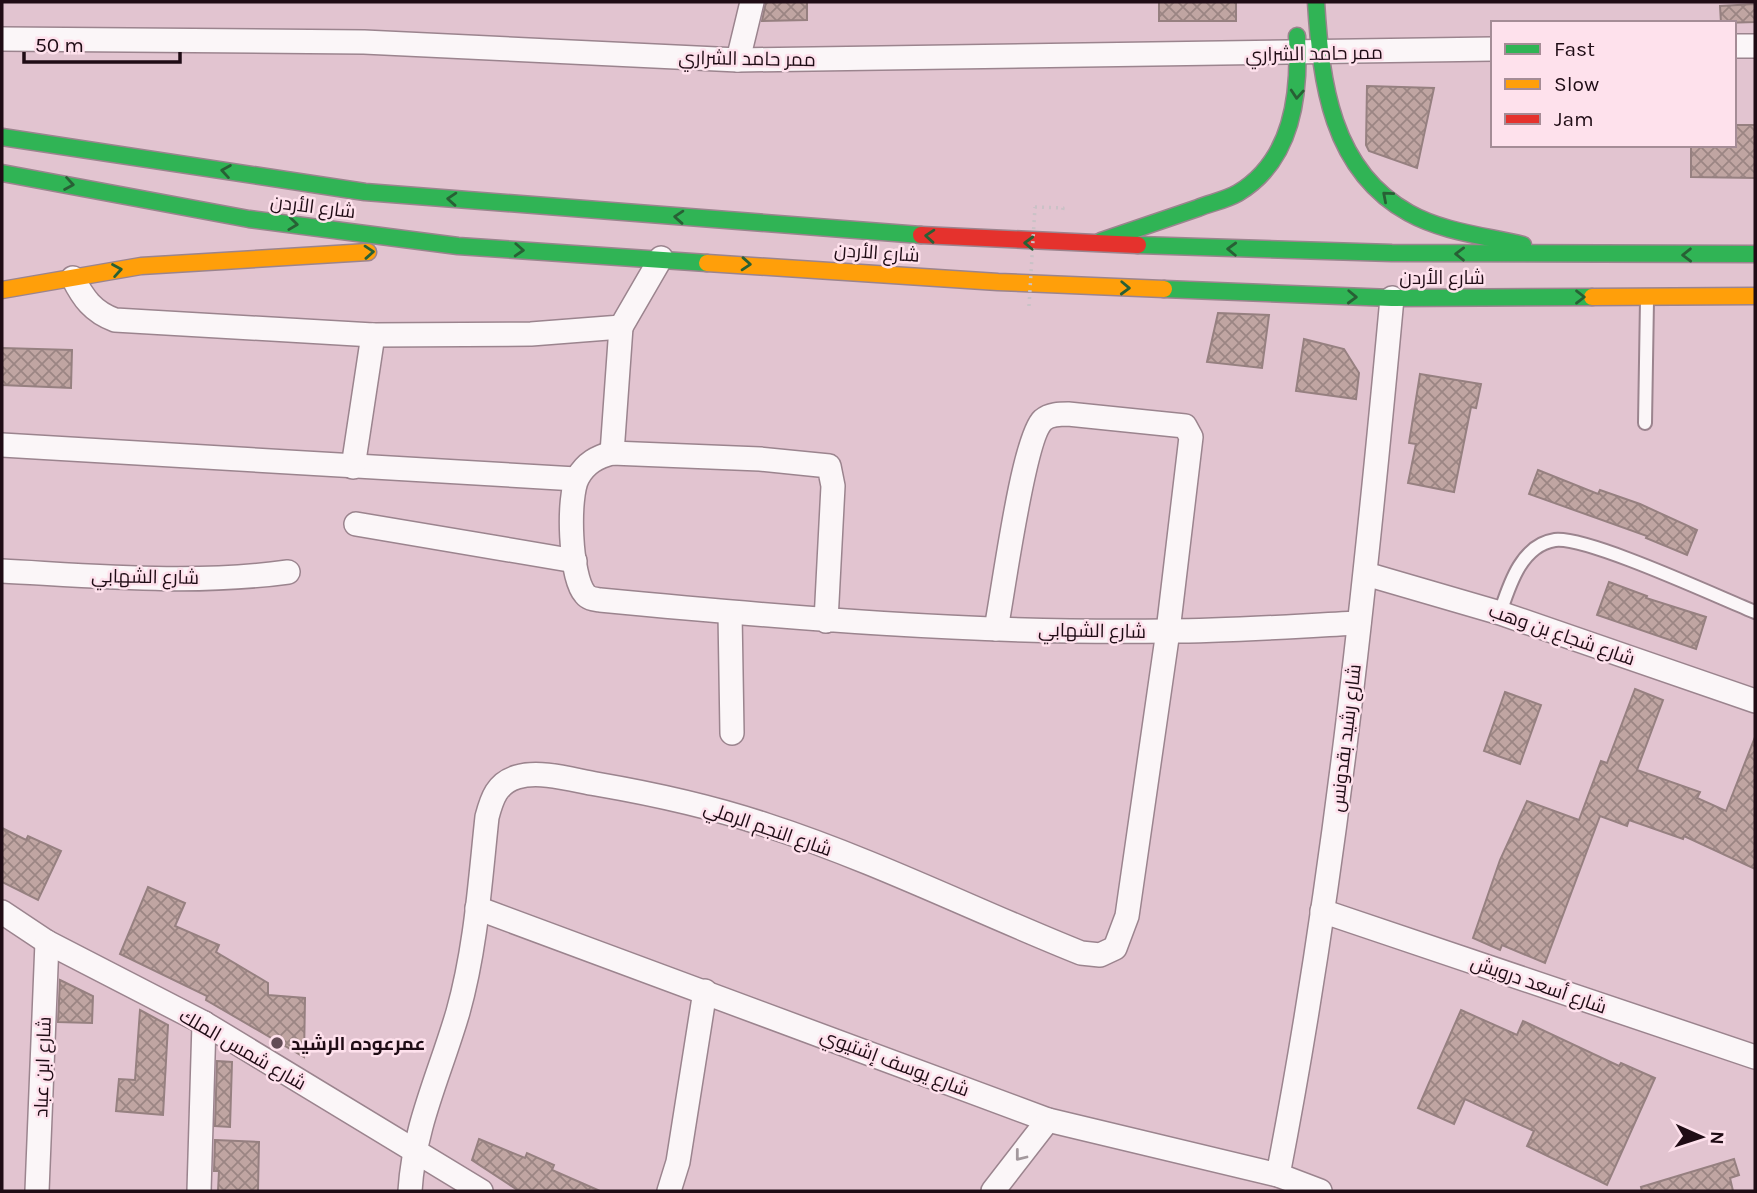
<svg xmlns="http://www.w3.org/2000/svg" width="1757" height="1193" viewBox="0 0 1757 1193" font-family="Karla,Cairo,sans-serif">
<defs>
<pattern id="building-cross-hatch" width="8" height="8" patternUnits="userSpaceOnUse" patternTransform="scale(1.75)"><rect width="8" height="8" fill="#c0a5a2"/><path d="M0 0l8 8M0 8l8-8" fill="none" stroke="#9b8583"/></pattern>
</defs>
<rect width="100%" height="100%" fill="#e2c4d0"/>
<g fill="url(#building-cross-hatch)" stroke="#968080" stroke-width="2">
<path d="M766,2H807V20L762,21Z"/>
<rect x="1159" y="2" width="77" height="19"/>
<path d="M1755,4V22L1721,23L1720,6Z"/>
<path d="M1367,86L1434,88L1417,168L1369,151L1366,145Z"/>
<path d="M1734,125H1755V178L1691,177V145H1734Z"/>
<path d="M1218,313L1269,315L1262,368L1207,362Z"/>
<path d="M1304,339L1344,349L1359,373L1356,399L1296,391Z"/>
<path d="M2,348L72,350L71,388L2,385Z"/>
<path d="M1420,374L1481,384L1476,408L1471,407L1454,492L1408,483L1416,444L1409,443Z"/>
<path d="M1538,470L1598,494L1600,490L1640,504L1697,530L1687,555L1646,538L1647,536L1529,494Z"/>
<path d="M1609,582L1647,596L1646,598L1706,617L1696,649L1597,615Z"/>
<path d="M1635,689L1663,700L1637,770L1700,792L1697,798L1726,811L1755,737V869L1684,836L1683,839L1629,820L1627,826L1600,816L1545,963L1502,945L1500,950L1473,938L1500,860L1527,801L1579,820L1601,761L1607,763Z"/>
<path d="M1505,692L1541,705L1520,764L1484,751Z"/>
<path d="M2,828L26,840L28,836L61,851L38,900L2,882Z"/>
<path d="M148,887L185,903L175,926L219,945L216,952L268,983V995L305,998L304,1057L206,1000L207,996L120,954Z"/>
<path d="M60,980L93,996L92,1023L58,1022Z"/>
<path d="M140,1010L168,1025L163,1115L116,1111L119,1079L135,1080Z"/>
<path d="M1461,1010L1517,1035L1523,1021L1619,1066L1621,1063L1655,1078L1607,1185L1527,1146L1534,1131L1465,1099L1454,1124L1418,1108Z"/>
<path d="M217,1061L232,1062L230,1127L215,1126Z"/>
<path d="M479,1139L525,1158L527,1153L554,1165L552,1170L600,1191H519L472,1160Z"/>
<path d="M215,1140L259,1142L258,1191H218L219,1171H214Z"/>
<path d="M1734,1159L1739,1175L1730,1178L1733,1191H1642L1641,1187Z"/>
</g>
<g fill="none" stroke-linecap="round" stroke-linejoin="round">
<g stroke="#9b848e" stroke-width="16">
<g id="lane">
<path d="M1645,423L1647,300"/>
<path d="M1500,613C1509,586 1521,545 1555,540C1587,536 1718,597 1755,612"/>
</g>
</g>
<g stroke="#9b848e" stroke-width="26">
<g id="street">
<path d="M2,39L364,42L738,60L1493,49"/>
<path d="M1734,46H1755"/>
<path d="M738,60L752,2"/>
<path d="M73,278C83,298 93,312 115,320L373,335L531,334L621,327L661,258"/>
<path d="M2,445L576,479"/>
<path d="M612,453L621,327"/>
<path d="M353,467L373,335"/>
<path d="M356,524L575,561"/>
<path d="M2,571C96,576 194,585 288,572"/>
<path d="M1366,574L1500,613L1755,701"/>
<path d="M730,613L732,733"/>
<path d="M826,621L833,486L829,466L760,459L612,453C597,457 586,463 578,477C567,496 570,577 585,594C589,599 594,599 600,600C788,618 978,634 1168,631C1231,631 1295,626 1359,623"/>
<path d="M477,908L1048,1120L1278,1175L1320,1191"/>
<path d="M1322,911L1755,1057"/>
<path d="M2,912L47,942L204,1023L481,1191"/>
<path d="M1278,1175C1334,886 1365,592 1392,298"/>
<path d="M37,1191L47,942"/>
<path d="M199,1191L204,1023"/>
<path d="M410,1191C414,1126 440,1074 458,1012C476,948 480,882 487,817C492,798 497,783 517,777C540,770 573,780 596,784C654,794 710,806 766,825C874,860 976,911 1081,953L1100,955L1115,948L1127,916L1168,631L1191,437L1185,426L1068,414C1060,414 1050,414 1043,420C1023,438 1003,594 996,629"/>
<path d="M669,1191L678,1162L705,991"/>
<path d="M993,1191L1048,1120"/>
</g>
</g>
<g stroke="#9b848e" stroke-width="19">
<g id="fast">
<path d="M1316,2C1321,82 1331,170 1409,213C1443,232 1486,236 1523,245"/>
<path d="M2,137L365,192L921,235"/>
<path d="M2,173L249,219L458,246L707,263"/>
<path d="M1101,241C1133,230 1165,219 1198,208C1210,203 1226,200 1238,193C1293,160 1300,94 1297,36"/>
<path d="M1138,245L1392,253L1755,254"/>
<path d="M1164,289L1392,298L1592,297"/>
</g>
</g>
<g stroke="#9b848e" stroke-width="19">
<g id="slow">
<path d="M707,263L998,282L1164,289"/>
<path d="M2,290L141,266L368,252"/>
<path d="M1592,297L1755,296"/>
</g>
</g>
<g stroke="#9b848e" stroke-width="19">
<path id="jam" d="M921,235L1138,245"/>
</g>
<path stroke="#cac2c6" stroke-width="3.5" stroke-dasharray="2 5" stroke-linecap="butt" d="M1035,207L1063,208L1062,213"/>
<use href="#lane" stroke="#fbf6f8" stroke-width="12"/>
<use href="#street" stroke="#fbf6f8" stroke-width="23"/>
<use href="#fast" stroke="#30b455" stroke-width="16"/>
<use href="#slow" stroke="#ff9f0a" stroke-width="16"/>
<use href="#jam" stroke="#e5322d" stroke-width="16"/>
<path stroke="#cac2c6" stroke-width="3.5" stroke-dasharray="2 5" stroke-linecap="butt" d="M1029,306L1035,207"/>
</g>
<defs><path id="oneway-chevron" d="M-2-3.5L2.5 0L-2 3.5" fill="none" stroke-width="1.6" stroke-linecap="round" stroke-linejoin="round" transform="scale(1.75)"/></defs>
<g stroke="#286035">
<use href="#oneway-chevron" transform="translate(1297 94) rotate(94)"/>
<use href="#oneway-chevron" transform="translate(226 171) rotate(-171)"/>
<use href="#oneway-chevron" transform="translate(69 184) rotate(9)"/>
<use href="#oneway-chevron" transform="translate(1387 196) rotate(-139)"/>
<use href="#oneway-chevron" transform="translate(452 199) rotate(-176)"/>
<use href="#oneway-chevron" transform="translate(679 217) rotate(-176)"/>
<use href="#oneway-chevron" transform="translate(293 224) rotate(7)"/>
<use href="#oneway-chevron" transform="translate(930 236) rotate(-176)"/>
<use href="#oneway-chevron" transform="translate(1029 243) rotate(-178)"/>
<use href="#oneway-chevron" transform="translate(1232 249) rotate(-178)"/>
<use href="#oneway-chevron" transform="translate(519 250) rotate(3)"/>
<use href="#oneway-chevron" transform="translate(369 252) rotate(-4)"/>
<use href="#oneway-chevron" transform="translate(1460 254) rotate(-179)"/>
<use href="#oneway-chevron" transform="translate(1687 255) rotate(179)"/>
<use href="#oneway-chevron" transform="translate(746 264) rotate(4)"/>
<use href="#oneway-chevron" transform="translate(117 270) rotate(-10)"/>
<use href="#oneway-chevron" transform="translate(1125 288) rotate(2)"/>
<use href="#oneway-chevron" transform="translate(1352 297) rotate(2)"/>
<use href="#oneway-chevron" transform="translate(1580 297)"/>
</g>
<use stroke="#a3989d" href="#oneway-chevron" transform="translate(1020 1156) rotate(128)"/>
<circle fill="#634c56" stroke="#fee1ec" stroke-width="2.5" cx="277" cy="1043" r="7"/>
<g text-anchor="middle" stroke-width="5" stroke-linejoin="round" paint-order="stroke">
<g font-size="19" fill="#1f0c15" stroke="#fee1ec">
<text transform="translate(1314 53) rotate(-1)" y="7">ممر حامد الشراري</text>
<text transform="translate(747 58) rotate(1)" y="7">ممر حامد الشراري</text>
<text transform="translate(313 206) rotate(7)" y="7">شارع الأردن</text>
<text transform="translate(877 252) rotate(4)" y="7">شارع الأردن</text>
<text x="1442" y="284">شارع الأردن</text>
<text transform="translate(145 576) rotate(1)" y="7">شارع الشهابي</text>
<text transform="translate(1092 630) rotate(1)" y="7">شارع الشهابي</text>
<text transform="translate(1562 634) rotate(19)" y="7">شارع شجاع بن وهب</text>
<text transform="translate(1345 738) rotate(-83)" y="7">شارع رشيد بقدونس</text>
<text transform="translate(768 828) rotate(19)" y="7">شارع النجم الرملي</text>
<text transform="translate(1539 984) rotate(19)" y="7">شارع أسعد درويش</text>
<text transform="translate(243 1049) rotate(30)" y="7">شارع شمس الملك</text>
<text transform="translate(895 1062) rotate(21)" y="7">شارع يوسف إشتيوي</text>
<text transform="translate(42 1067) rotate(-88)" y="7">شارع ابن عباد</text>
</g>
<g font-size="19" font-weight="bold" fill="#1f0c15" stroke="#fee1ec" text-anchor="start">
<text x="291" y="1050">عمرعوده الرشيد</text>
</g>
</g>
<rect width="1757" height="1193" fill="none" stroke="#1f0c15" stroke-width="7"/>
<rect x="1491" y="21" width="245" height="126" fill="#fee1ec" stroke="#a58c96" stroke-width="2"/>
<rect x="1505" y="44" width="35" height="10" fill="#30b455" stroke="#a58c96" stroke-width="2"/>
<text x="1554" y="56" font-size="21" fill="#1f0c15">Fast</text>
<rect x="1505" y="79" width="35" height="10" fill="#ff9f0a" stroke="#a58c96" stroke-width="2"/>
<text x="1554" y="91" font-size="21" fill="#1f0c15">Slow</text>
<rect x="1505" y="114" width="35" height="10" fill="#e5322d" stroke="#a58c96" stroke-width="2"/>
<text x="1554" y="126" font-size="21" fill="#1f0c15">Jam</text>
<g transform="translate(1701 1137) rotate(93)" stroke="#fee1ec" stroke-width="5" paint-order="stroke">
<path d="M0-5L12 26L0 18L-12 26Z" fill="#1f0c15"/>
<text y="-10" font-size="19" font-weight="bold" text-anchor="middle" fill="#1f0c15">N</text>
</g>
<path d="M24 52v10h156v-10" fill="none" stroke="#1f0c15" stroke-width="3.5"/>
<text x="35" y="52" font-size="21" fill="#1f0c15" stroke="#fee1ec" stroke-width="5" paint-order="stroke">50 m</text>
</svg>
